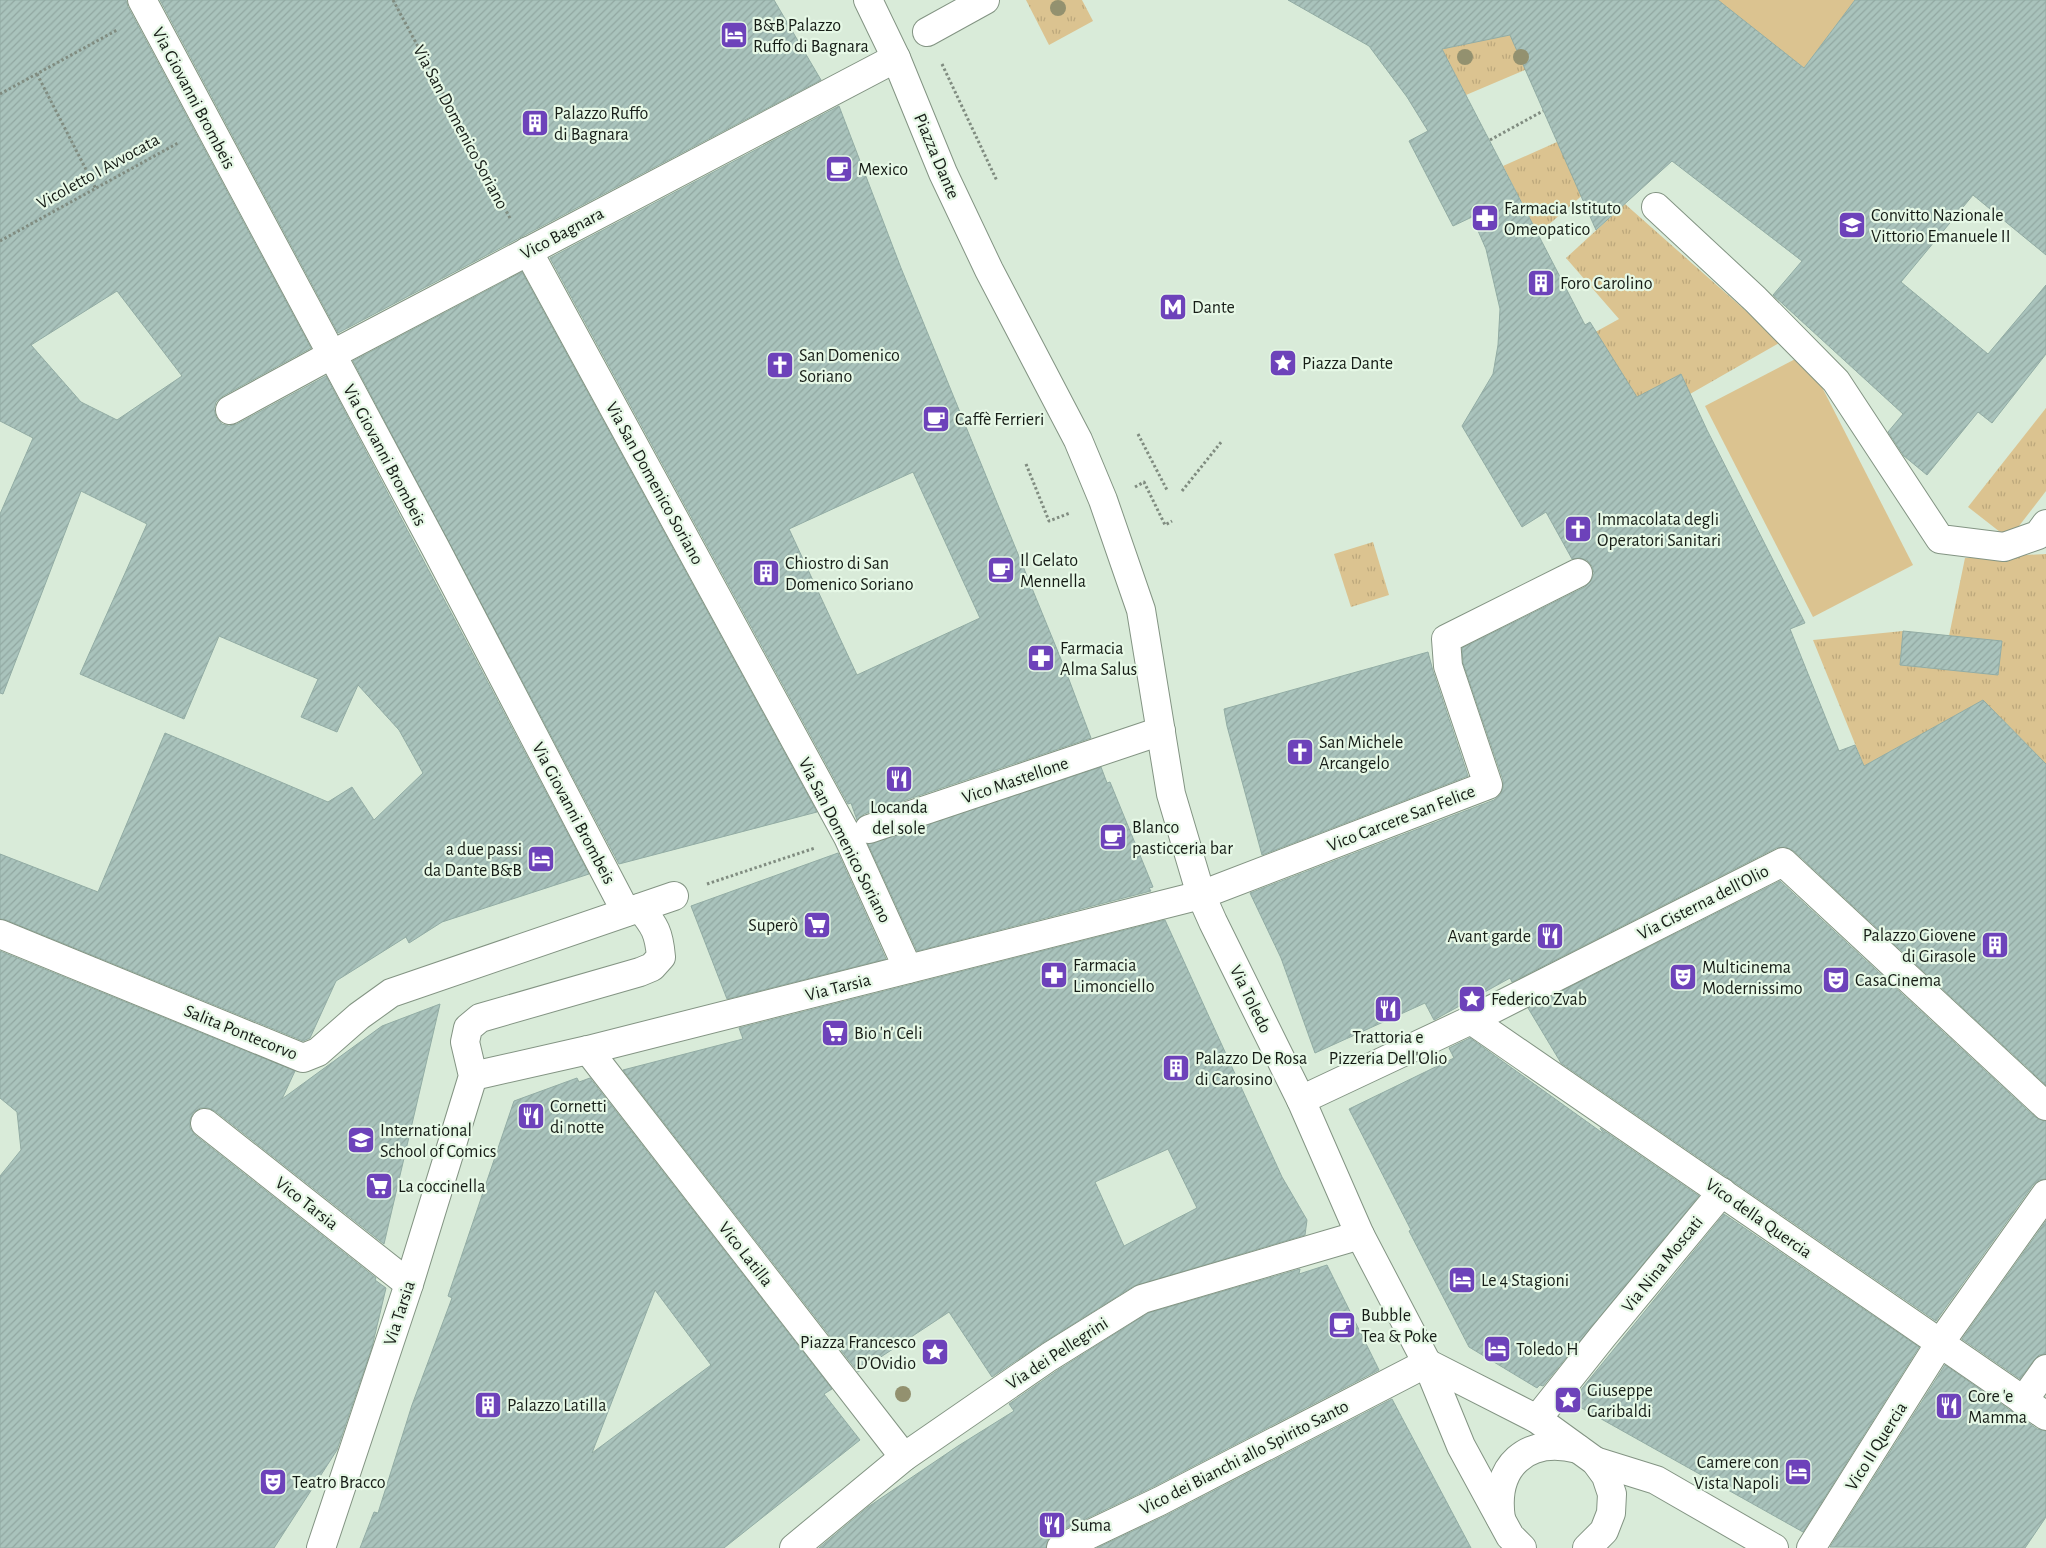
<svg xmlns="http://www.w3.org/2000/svg" width="2046" height="1548" viewBox="0 0 2046 1548" font-family="'Alegreya Sans',sans-serif">
<defs>
<pattern id="grass-tufts" width="24" height="20" patternUnits="userSpaceOnUse" patternTransform="scale(1.25)"><rect width="24" height="20" fill="#dbc390"/><path d="M3 7l-1-3M5 7V3M7 7l1-3M15 17l-1-3M17 17v-4M19 17l1-3" fill="none" stroke="#bba77b"/></pattern>
<pattern id="building-hatch" width="6" height="6" patternUnits="userSpaceOnUse" patternTransform="scale(1.25)"><rect width="6" height="6" fill="#a9c3bc"/><path d="M-1 1l2-2M0 6l6-6M5 7l2-2" fill="none" stroke="#91a7a1"/></pattern>
</defs>
<rect width="100%" height="100%" fill="#d9ebd9"/>
<g fill="url(#grass-tufts)">
<path d="M1026,0H1082L1093,21L1049,45Z"/>
<path d="M1519,33L1541,63L1466,95L1442,49Z"/>
<path d="M1557,142L1563,155L1610,171L1538,234L1503,166Z"/>
<path d="M1625,204L1781,342L1690,394L1681,374L1637,397L1579,341L1619,319L1566,258Z"/>
<path d="M2046,408V491L2009,539L1968,507Z"/>
<path d="M1373,542L1389,595L1351,607L1334,554Z"/>
<path d="M2046,554V764L2002,719L1989,733L1965,710L1864,766L1813,640L1903,631L1900,665L1998,675L2002,641L1949,636L1965,558Z"/>
</g>
<g fill="#dbc390">
<path d="M1718,0H1855L1804,68Z"/>
<path d="M1805,354L1913,565L1813,617L1705,406Z"/>
</g>
<g fill="url(#building-hatch)" stroke="#92aca4" fill-rule="evenodd">
<path d="M0,0H126L128,7L311,348L223,396L216,402L214,409L216,417L222,424L229,426L237,424L326,376L589,874L442,922L409,943L406,937L336,981L310,1038L303,1041L6,920L0,919V854L98,892L165,733L328,802L352,787L374,820L423,773L399,730L358,685L337,732L301,717L318,679L219,636L184,719L80,674L147,524L81,491L3,694L0,693V514L33,438L0,421ZM117,291L182,376L117,420L81,402L31,345Z"/>
<path d="M160,0H774L821,80L338,333Z"/>
<path d="M1288,0H1718L1804,68L1855,0H2046V255L1973,195L1901,282L1988,354L2046,285V354L1992,423L1978,412L1927,475L1904,456L1888,432L1903,414L1773,295L1802,261L1672,161L1596,230L1510,35L1442,49L1585,325L1590,322L1637,397L1681,374L1707,430L1805,623L1790,629L1839,751L1855,745L1864,766L1983,700L2046,764V1085L1794,851L1785,847L1776,848L1512,982L1510,978L1434,1020L1425,1003L1315,1053L1281,958L1250,893L1494,800L1500,795L1503,788V780L1463,663L1462,648L1585,587L1591,581L1594,573L1592,566L1587,560L1579,558L1572,559L1546,512L1522,527L1462,426L1493,374L1498,345L1500,309L1486,249L1472,217L1453,226L1409,141L1428,131L1407,97L1369,46Z"/>
<path d="M839,106L901,268L1065,669L1091,738L864,814L857,820L851,803L848,804L550,258ZM913,472L980,618L857,675L789,529Z"/>
<path d="M522,272L817,812L619,864L353,361Z"/>
<path d="M1903,631L2002,641L1998,675L1900,665Z"/>
<path d="M1428,652L1433,671L1468,776L1262,855L1227,726L1224,709Z"/>
<path d="M1101,767L1107,783L1110,782L1153,887L1149,888L1151,891L917,951L868,844Z"/>
<path d="M838,853L886,959L727,999L691,906Z"/>
<path d="M1780,881L2035,1117L2046,1121V1179L2039,1180L2033,1185L1936,1321L1561,1063L1528,1008Z"/>
<path d="M1165,920L1282,1177L1307,1220L1305,1235L1134,1286L1041,1344L992,1377L949,1312L858,1372L623,1070L743,1039L739,1028ZM1168,1149L1197,1208L1124,1246L1095,1182Z"/>
<path d="M0,951L295,1071L282,1099L382,1026L440,1004L384,1244L215,1111L208,1108H200L193,1113L190,1120V1128L195,1135L376,1278L375,1280L386,1288L372,1347L337,1450L274,1548H0V1176L21,1150L17,1112L0,1098Z"/>
<path d="M1470,1038L1604,1134L1600,1128L1699,1196L1543,1386L1540,1385L1537,1388L1469,1347L1409,1231L1411,1230L1349,1109L1454,1058L1449,1048Z"/>
<path d="M577,1078L579,1082L590,1078L832,1389L824,1394L860,1440L724,1548H360L374,1512L378,1513L412,1405L452,1298L448,1296L514,1101ZM655,1290L711,1365L592,1453Z"/>
<path d="M1724,1214L1919,1347L1803,1532L1571,1402Z"/>
<path d="M2046,1221V1354L2039,1355L2034,1360L2020,1379L1962,1339Z"/>
<path d="M1327,1265L1379,1370L1153,1487L1054,1534L1048,1540L1046,1548H819L868,1507L958,1446L1014,1411L1009,1404L1058,1370L1148,1313L1300,1269L1299,1274Z"/>
<path d="M1945,1365L2037,1429L2046,1431V1517L2025,1548L1830,1547Z"/>
<path d="M1392,1399L1471,1548H1097L1167,1515Z"/>
</g>
<g fill="none" stroke-linecap="round" stroke-linejoin="round">
<g stroke="#839483" stroke-width="30">
<g id="minor">
<path d="M142,0L435,547L626,912"/>
<path d="M927,32L985,0"/>
<path d="M1656,207L1755,299L1836,381L1940,539L2004,547L2038,535L2046,524"/>
<path d="M528,251L848,837L908,969"/>
<path d="M230,410L331,355L896,58"/>
<path d="M869,829L1161,731"/>
<path d="M0,934L303,1058L318,1052L359,1016L391,993L674,896"/>
<path d="M1471,1020L2046,1416"/>
<path d="M588,1050L904,1457"/>
<path d="M473,1076L588,1050L1201,895L1488,785L1448,666L1446,639L1578,573"/>
<path d="M1301,1100L1471,1020L1783,862L2046,1106"/>
<path d="M205,1123L409,1284"/>
<path d="M2023,1401L2046,1369"/>
<path d="M1537,1419L1603,1336L1722,1192"/>
<path d="M321,1548L409,1284L473,1076L465,1042L468,1028L480,1018L640,972L652,967L661,957C659,933 655,926 640,908"/>
<path d="M794,1548L904,1457L1049,1357L1142,1299L1360,1235"/>
<path d="M1061,1548L1160,1501L1427,1363"/>
<path d="M1811,1548L1940,1343L2046,1194"/>
</g>
</g>
<g stroke="#839483" stroke-width="30">
<g id="major">
<path d="M868,0L896,58L943,173L989,270L1078,440L1103,500L1141,610L1171,794L1201,895L1213,922L1301,1100L1360,1235L1427,1363L1461,1446L1510,1536L1522,1548"/>
<path d="M1427,1363L1537,1419L1595,1461L1606,1476L1612,1494L1611,1513L1604,1531L1587,1548"/>
<path d="M1595,1461L1656,1480L1774,1548"/>
<path d="M1501,1519C1493,1466 1527,1436 1578,1449"/>
</g>
</g>
<g stroke="#808c80" stroke-width="3" stroke-dasharray="2.5 2.5" stroke-linecap="butt">
<path d="M393,0L511,220"/>
<path d="M942,64L997,181"/>
<path d="M37,74L96,189"/>
<path d="M0,94L117,30"/>
<path d="M1490,140L1543,111"/>
<path d="M0,241L178,143"/>
<path d="M1138,434L1167,490"/>
<path d="M1026,464L1049,521L1070,513"/>
<path d="M1135,487L1144,482L1165,525L1172,521"/>
<path d="M1182,491L1222,441"/>
<path d="M707,884L815,848"/>
</g>
<use href="#minor" stroke="#fff" stroke-width="28"/>
<use href="#major" stroke="#fff" stroke-width="28"/>
</g>
<g fill="#93916f">
<circle cx="1058" cy="8" r="8"/>
<circle cx="1465" cy="57" r="8"/>
<circle cx="1521" cy="57" r="8"/>
<circle cx="903" cy="1394" r="8"/>
</g>
<defs>
<g id="hotel-square" transform="scale(1.4375)"><rect x="-9" y="-9" width="18" height="18" rx="4" fill="#6d42ba" stroke="#e6f8e6"/><path d="M-6-4.5h1.5V1H6V5H4.5V3h-9V5H-6ZM-4 0a1.8 1.8 0 1 1 3.6 0ZM.5 0V-2.5h3Q6-2.5 6 0Z" fill="#fff"/></g>
<g id="building-square" transform="scale(1.4375)"><rect x="-9" y="-9" width="18" height="18" rx="4" fill="#6d42ba" stroke="#e6f8e6"/><path d="M-4-6H4V6H1V3H-1V6H-4ZM-2.5-4.3h1.7v1.8h-1.7ZM.8-4.3h1.7v1.8H.8ZM-2.5-1h1.7V.8h-1.7ZM.8-1h1.7V.8H.8Z" fill="#fff"/></g>
<g id="cafe-square" transform="scale(1.4375)"><rect x="-9" y="-9" width="18" height="18" rx="4" fill="#6d42ba" stroke="#e6f8e6"/><path d="M-5.5-4.5H6V0H3Q3 3.5 0 3.5H-2.5Q-5.5 3.5-5.5 0ZM3-3.2v2h1.7v-2ZM-6 4.5H4V6H-6Z" fill="#fff"/></g>
<g id="pharmacy-square" transform="scale(1.4375)"><rect x="-9" y="-9" width="18" height="18" rx="4" fill="#6d42ba" stroke="#e6f8e6"/><path d="M-2-6h4v4h4v4h-4v4h-4v-4h-4v-4h4Z" fill="#fff"/></g>
<g id="university-square" transform="scale(1.4375)"><rect x="-9" y="-9" width="18" height="18" rx="4" fill="#6d42ba" stroke="#e6f8e6"/><path d="M0-5L7-2L0 1L-7-2ZM-4 1L0 2.5L4 1V4Q0 6-4 4Z" fill="#fff"/></g>
<g id="metro-square" transform="scale(1.4375)"><rect x="-9" y="-9" width="18" height="18" rx="4" fill="#6d42ba" stroke="#e6f8e6"/><path d="M-5.5 5V-5H-3L0 0L3-5H5.5V5H3V-.5L0 4L-3-.5V5Z" fill="#fff"/></g>
<g id="sight-square" transform="scale(1.4375)"><rect x="-9" y="-9" width="18" height="18" rx="4" fill="#6d42ba" stroke="#e6f8e6"/><path d="M0-6L1.8-2.2L6-1.7L2.9 1.2L3.7 5.4L0 3.3L-3.7 5.4L-2.9 1.2L-6-1.7L-1.8-2.2Z" fill="#fff"/></g>
<g id="church-square" transform="scale(1.4375)"><rect x="-9" y="-9" width="18" height="18" rx="4" fill="#6d42ba" stroke="#e6f8e6"/><path d="M-1.2-6h2.4v3.5h3.3v2.4h-3.3V6h-2.4V-.1h-3.3v-2.4h3.3Z" fill="#fff"/></g>
<g id="restaurant-square" transform="scale(1.4375)"><rect x="-9" y="-9" width="18" height="18" rx="4" fill="#6d42ba" stroke="#e6f8e6"/><path d="M-5-6h1v4h1v-4h1v4h1v-4h1v5L-1.5 .5V6h-2V.5L-5-1ZM5-6V6H3V1.5H1.5Q1.5-4 5-6Z" fill="#fff"/></g>
<g id="supermarket-square" transform="scale(1.4375)"><rect x="-9" y="-9" width="18" height="18" rx="4" fill="#6d42ba" stroke="#e6f8e6"/><path d="M-6-5.5h2.5l.6 2H6L4.5 2H-2.5L-4.4-4H-6ZM-1.5 3.2a1.3 1.3 0 1 0 .1 0ZM3 3.2a1.3 1.3 0 1 0 .1 0Z" fill="#fff"/></g>
<g id="theatre-square" transform="scale(1.4375)"><rect x="-9" y="-9" width="18" height="18" rx="4" fill="#6d42ba" stroke="#e6f8e6"/><path d="M-5-5.5Q0-4 5-5.5V0Q5 5 0 6Q-5 5-5 0ZM-3.3-2.5H-1v1.5H-3.3ZM1-2.5H3.3v1.5H1ZM-2.8 1Q0 5.5 2.8 1Z" fill="#fff"/></g>
<g id="school-square" transform="scale(1.4375)"><rect x="-9" y="-9" width="18" height="18" rx="4" fill="#6d42ba" stroke="#e6f8e6"/><path d="M0-5L7-2L0 1L-7-2ZM-4 1L0 2.5L4 1V4Q0 6-4 4Z" fill="#fff"/></g>
</defs>
<g fill-rule="evenodd">
<use href="#hotel-square" x="734" y="35"/>
<use href="#building-square" x="535" y="123"/>
<use href="#cafe-square" x="839" y="169"/>
<use href="#pharmacy-square" x="1485" y="218"/>
<use href="#university-square" x="1852" y="225"/>
<use href="#building-square" x="1541" y="283"/>
<use href="#metro-square" x="1173" y="307"/>
<use href="#sight-square" x="1283" y="363"/>
<use href="#church-square" x="780" y="365"/>
<use href="#cafe-square" x="936" y="419"/>
<use href="#church-square" x="1578" y="529"/>
<use href="#cafe-square" x="1001" y="570"/>
<use href="#building-square" x="766" y="573"/>
<use href="#pharmacy-square" x="1041" y="658"/>
<use href="#church-square" x="1300" y="752"/>
<use href="#restaurant-square" x="899" y="779"/>
<use href="#cafe-square" x="1113" y="837"/>
<use href="#hotel-square" x="541" y="859"/>
<use href="#supermarket-square" x="817" y="925"/>
<use href="#restaurant-square" x="1550" y="936"/>
<use href="#building-square" x="1995" y="945"/>
<use href="#pharmacy-square" x="1054" y="975"/>
<use href="#theatre-square" x="1683" y="977"/>
<use href="#theatre-square" x="1836" y="980"/>
<use href="#sight-square" x="1472" y="999"/>
<use href="#restaurant-square" x="1388" y="1009"/>
<use href="#supermarket-square" x="835" y="1033"/>
<use href="#building-square" x="1176" y="1068"/>
<use href="#restaurant-square" x="531" y="1116"/>
<use href="#school-square" x="361" y="1140"/>
<use href="#supermarket-square" x="379" y="1186"/>
<use href="#hotel-square" x="1462" y="1280"/>
<use href="#cafe-square" x="1342" y="1325"/>
<use href="#hotel-square" x="1497" y="1349"/>
<use href="#sight-square" x="935" y="1352"/>
<use href="#sight-square" x="1568" y="1400"/>
<use href="#building-square" x="488" y="1405"/>
<use href="#restaurant-square" x="1949" y="1406"/>
<use href="#hotel-square" x="1798" y="1472"/>
<use href="#theatre-square" x="273" y="1482"/>
<use href="#restaurant-square" x="1052" y="1525"/>
</g>
<g text-anchor="middle" stroke-width="4.5" stroke-linejoin="round" paint-order="stroke">
<g font-size="18" fill="#161c16" stroke="#e6f8e6" text-anchor="start">
<text x="753" y="31">B&amp;B Palazzo<tspan x="753" dy="21">Ruffo di Bagnara</tspan></text>
<text x="554" y="119">Palazzo Ruffo<tspan x="554" dy="21">di Bagnara</tspan></text>
<text x="858" y="175">Mexico</text>
<text x="1504" y="214">Farmacia Istituto<tspan x="1504" dy="21">Omeopatico</tspan></text>
<text x="1871" y="221">Convitto Nazionale<tspan x="1871" dy="21">Vittorio Emanuele II</tspan></text>
<text x="1560" y="289">Foro Carolino</text>
<text x="1192" y="313">Dante</text>
<text x="799" y="361">San Domenico<tspan x="799" dy="21">Soriano</tspan></text>
<text x="1302" y="369">Piazza Dante</text>
<text x="955" y="425">Caffè Ferrieri</text>
<text x="1597" y="525">Immacolata degli<tspan x="1597" dy="21">Operatori Sanitari</tspan></text>
<text x="1020" y="566">Il Gelato<tspan x="1020" dy="21">Mennella</tspan></text>
<text x="785" y="569">Chiostro di San<tspan x="785" dy="21">Domenico Soriano</tspan></text>
<text x="1060" y="654">Farmacia<tspan x="1060" dy="21">Alma Salus</tspan></text>
<text x="1319" y="748">San Michele<tspan x="1319" dy="21">Arcangelo</tspan></text>
<text x="899" y="813" text-anchor="middle">Locanda<tspan x="899" dy="21">del sole</tspan></text>
<text x="1132" y="833">Blanco<tspan x="1132" dy="21">pasticceria bar</tspan></text>
<text x="522" y="855" text-anchor="end">a due passi<tspan x="522" dy="21">da Dante B&amp;B</tspan></text>
<text x="798" y="931" text-anchor="end">Superò</text>
<text x="1976" y="941" text-anchor="end">Palazzo Giovene<tspan x="1976" dy="21">di Girasole</tspan></text>
<text x="1531" y="942" text-anchor="end">Avant garde</text>
<text x="1073" y="971">Farmacia<tspan x="1073" dy="21">Limonciello</tspan></text>
<text x="1702" y="973">Multicinema<tspan x="1702" dy="21">Modernissimo</tspan></text>
<text x="1855" y="986">CasaCinema</text>
<text x="1491" y="1005">Federico Zvab</text>
<text x="854" y="1039">Bio 'n' Celi</text>
<text x="1388" y="1043" text-anchor="middle">Trattoria e<tspan x="1388" dy="21">Pizzeria Dell'Olio</tspan></text>
<text x="1195" y="1064">Palazzo De Rosa<tspan x="1195" dy="21">di Carosino</tspan></text>
<text x="550" y="1112">Cornetti<tspan x="550" dy="21">di notte</tspan></text>
<text x="380" y="1136">International<tspan x="380" dy="21">School of Comics</tspan></text>
<text x="398" y="1192">La coccinella</text>
<text x="1481" y="1286">Le 4 Stagioni</text>
<text x="1361" y="1321">Bubble<tspan x="1361" dy="21">Tea &amp; Poke</tspan></text>
<text x="916" y="1348" text-anchor="end">Piazza Francesco<tspan x="916" dy="21">D'Ovidio</tspan></text>
<text x="1516" y="1355">Toledo H</text>
<text x="1587" y="1396">Giuseppe<tspan x="1587" dy="21">Garibaldi</tspan></text>
<text x="1968" y="1402">Core 'e<tspan x="1968" dy="21">Mamma</tspan></text>
<text x="507" y="1411">Palazzo Latilla</text>
<text x="1779" y="1468" text-anchor="end">Camere con<tspan x="1779" dy="21">Vista Napoli</tspan></text>
<text x="292" y="1488">Teatro Bracco</text>
<text x="1071" y="1531">Suma</text>
</g>
<g font-size="18" fill="#161c16" stroke="#e6f8e6">
<text transform="translate(194 98) rotate(62)" y="6">Via Giovanni Brombeis</text>
<text transform="translate(461 127) rotate(62)" y="6">Via San Domenico Soriano</text>
<text transform="translate(937 156) rotate(67)" y="6">Piazza Dante</text>
<text transform="translate(98 171) rotate(-29)" y="6">Vicoletto I Avvocata</text>
<text transform="translate(562 233) rotate(-28)" y="6">Vico Bagnara</text>
<text transform="translate(385 455) rotate(62)" y="6">Via Giovanni Brombeis</text>
<text transform="translate(655 483) rotate(61)" y="6">Via San Domenico Soriano</text>
<text transform="translate(1015 780) rotate(-19)" y="6">Vico Mastellone</text>
<text transform="translate(574 813) rotate(62)" y="6">Via Giovanni Brombeis</text>
<text transform="translate(1401 818) rotate(-21)" y="6">Vico Carcere San Felice</text>
<text transform="translate(845 840) rotate(63)" y="6">Via San Domenico Soriano</text>
<text transform="translate(1703 902) rotate(-27)" y="6">Via Cisterna dell'Olio</text>
<text transform="translate(838 987) rotate(-14)" y="6">Via Tarsia</text>
<text transform="translate(1251 999) rotate(64)" y="6">Via Toledo</text>
<text transform="translate(241 1032) rotate(22)" y="6">Salita Pontecorvo</text>
<text transform="translate(307 1203) rotate(38)" y="6">Vico Tarsia</text>
<text transform="translate(1759 1218) rotate(35)" y="6">Vico della Quercia</text>
<text transform="translate(746 1254) rotate(52)" y="6">Vico Latilla</text>
<text transform="translate(1662 1264) rotate(-51)" y="6">Via Nina Moscati</text>
<text transform="translate(399 1313) rotate(-72)" y="6">Via Tarsia</text>
<text transform="translate(1057 1353) rotate(-33)" y="6">Via dei Pellegrini</text>
<text transform="translate(1876 1446) rotate(-58)" y="6">Vico II Quercia</text>
<text transform="translate(1244 1457) rotate(-27)" y="6">Vico dei Bianchi allo Spirito Santo</text>
</g>
</g>
</svg>
